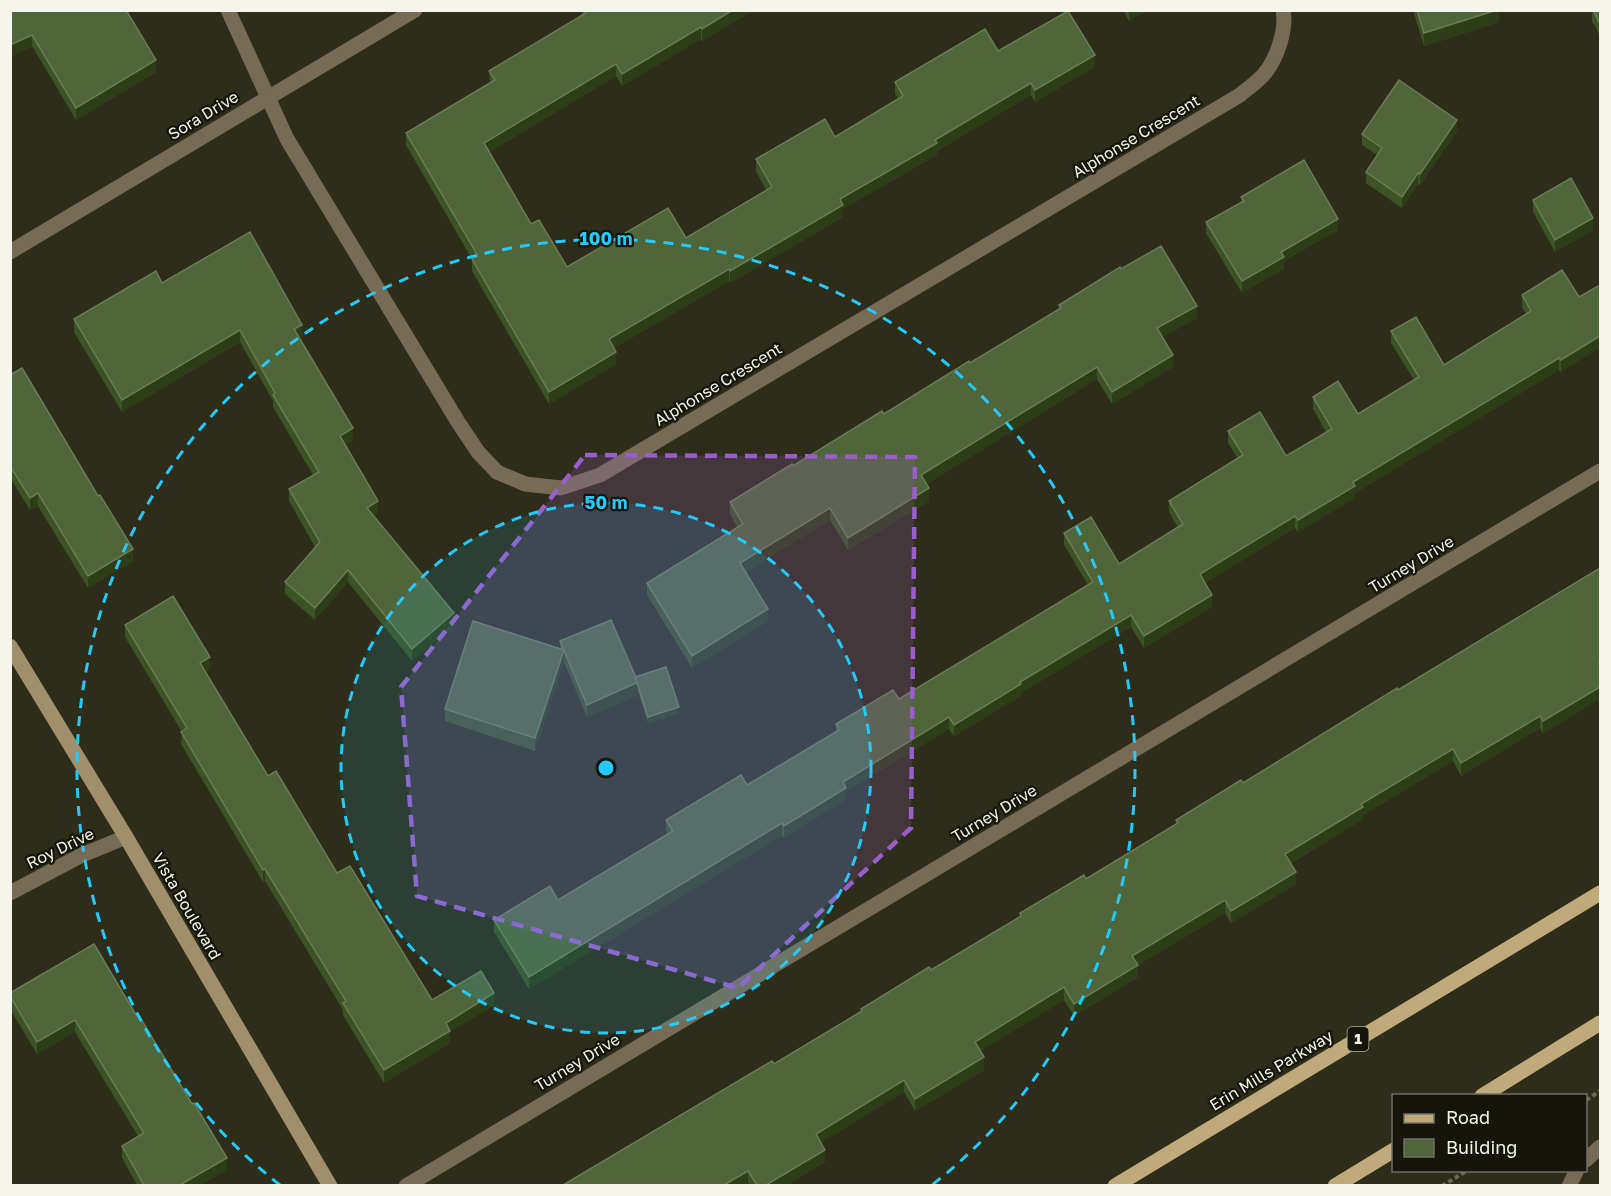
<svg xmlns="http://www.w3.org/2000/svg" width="1611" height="1196" viewBox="0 0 1611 1196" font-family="'Golos Text',sans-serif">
<rect width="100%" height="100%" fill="#2d2d19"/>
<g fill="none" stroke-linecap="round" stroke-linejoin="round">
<g stroke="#696957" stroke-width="4" stroke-dasharray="4.5 3" stroke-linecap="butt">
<path d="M1586,1100L1600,1091"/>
<path d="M1442,1186L1468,1170"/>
</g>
<g stroke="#766b55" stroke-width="15">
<path d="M228,10L287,139L458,422L478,452L497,472L525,484L561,488L600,475L1240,95C1248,88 1259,81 1265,73C1277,58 1287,29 1283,10"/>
<path d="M10,252L415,10"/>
<path d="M10,893L82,855L126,837"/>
<path d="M1586,1160L1600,1147"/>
<path d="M406,1186L1600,471"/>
<path d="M1569,1186L1577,1170"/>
</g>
<path stroke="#a08f6a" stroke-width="15" d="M10,646L126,837L330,1186"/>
<g stroke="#c0aa7b" stroke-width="15">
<path d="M1482,1096L1600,1023"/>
<path d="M1115,1186L1600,893"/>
<path d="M1335,1186L1394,1150"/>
</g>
</g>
<g fill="#3b5325">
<path d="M10,10L156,72L76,120L32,46L10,57Z"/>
<path d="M582,10H754L702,41L701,39L622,86L616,76L489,152L531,224L567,267L686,238L766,190L756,171V159L835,137L898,99L895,94V82L998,51L1095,67L1035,102L1031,95L937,151V155L843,209V217L730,283L729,281L614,348L616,364L549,404L472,271V259L406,145V133L490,83L489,71L582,15Z"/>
<path d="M1123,10H1148L1129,21Z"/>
<path d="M1413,10H1499V22L1424,46Z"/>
<path d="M1592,10H1600V36L1592,21Z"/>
<path d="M1457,131L1420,185L1418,184L1402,208L1366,183V172L1377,155L1362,145V134Z"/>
<path d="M1241,197L1338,230L1284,261V269L1242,293L1206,233V222L1241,202Z"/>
<path d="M1533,200L1593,230L1555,252L1533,212Z"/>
<path d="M1121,269L1197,318L1162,337L1173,367L1112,404L1097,379L926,484L929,501L848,550L830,520L745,572L768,621L692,668L647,595V583L737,527L730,514V502L970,363L1059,309V305Z"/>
<path d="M1562,270L1561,372L1559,370L1355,493V498L1298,532L1295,528L1205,583L1212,607L1144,648L1131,627L1021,693V696L954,736L949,729L846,791V799L784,838L782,835L529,989L494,932V920L558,900L668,834L666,832V820L747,785L836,732V724L899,699L1088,585L1064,545V533L1119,564L1178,528L1169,512V501L1238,459L1228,443V431L1286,456L1326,432L1313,409V397L1358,414L1414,380L1391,343V331L1444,365L1526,314L1522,307V295Z"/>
<path d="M162,283L302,337L299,338L353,440L345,445L378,514L374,516L454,626L412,661L348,582L315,620L285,594V582L315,547L289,501V489L313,475L273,407V401L240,342L122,412L74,332V319Z"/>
<path d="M10,375L98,496L133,561L88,588L38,506L30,510L10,478Z"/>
<path d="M1600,568L1543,734L1540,728L1461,776L1453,761L1363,815V819L1291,863L1296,884L1231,923L1225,913L1138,965V977L1074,1016L1064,1000L980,1051L984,1070L915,1111L904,1092L821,1142L825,1162L787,1185H749L748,1183L744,1185L774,1064L861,1012V1009L931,970L1020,917V913L1086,879L1176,824V820L1243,783Z"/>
<path d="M125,625L210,669L205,672L268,776L337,873L432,1000L494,1005L450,1032V1043L384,1083L343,1015V1010L265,881L263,882L181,744L182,732L125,637Z"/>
<path d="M560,641L635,677L679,713L648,723L638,691V695L587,717L564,662L535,751L445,721V709L560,649Z"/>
<path d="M94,944L227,1170L200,1185H137L122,1158V1146L138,1136L75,1032L37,1054L10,1009V993Z"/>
</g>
<g fill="#2d3d17">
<path d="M733,10H754L702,41V29Z"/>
<path d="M1129,10H1148L1129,21Z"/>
<path d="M1497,10H1499V22L1424,46V33Z"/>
<path d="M701,27V39L622,86V74Z"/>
<path d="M32,35V46L10,57V45Z"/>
<path d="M1095,55V67L1035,102V90Z"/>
<path d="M156,60V72L76,120V108Z"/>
<path d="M616,64V76L484,155V143Z"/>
<path d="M1031,83V95L937,151V155L843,209V217L730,283V271L840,199L935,140Z"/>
<path d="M1457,120V131L1420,185V174Z"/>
<path d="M1418,173V184L1402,208V197Z"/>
<path d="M1593,218V230L1555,252V240Z"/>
<path d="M1338,219V230L1284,261V269L1242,293V281L1281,252Z"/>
<path d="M729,269V281L609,351V339Z"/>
<path d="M1197,306V318L1157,340V328Z"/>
<path d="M302,325V337L294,341V329Z"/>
<path d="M240,330V342L122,412V400Z"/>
<path d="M1600,336V348L1561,372V360Z"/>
<path d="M616,352V364L549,404V392Z"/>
<path d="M1173,355V367L1112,404V392Z"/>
<path d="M1559,358V370L1355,493V498L1298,532V520L1353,482Z"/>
<path d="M1097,367V379L921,488V475Z"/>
<path d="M353,428V440L340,448V436Z"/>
<path d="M929,488V501L848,550V538Z"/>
<path d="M38,493V506L30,510V498Z"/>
<path d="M378,501V514L367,520V508Z"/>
<path d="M830,508V520L740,576V563Z"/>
<path d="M1295,516V528L1200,586V574Z"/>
<path d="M133,549V561L88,588V576Z"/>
<path d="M348,570V582L315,620V608Z"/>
<path d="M1212,595V607L1144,648V636Z"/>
<path d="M768,609V621L692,668V656Z"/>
<path d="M454,613V626L412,661V649Z"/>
<path d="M1131,615V627L1021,693V696L954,736V725L1020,682Z"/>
<path d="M564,650V662L535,751V738Z"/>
<path d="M210,657V669L200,675V663Z"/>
<path d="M638,682V695L587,717V705Z"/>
<path d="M1600,687V699L1543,734V721Z"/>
<path d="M679,707V713L648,723V717Z"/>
<path d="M1540,716V728L1461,776V763Z"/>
<path d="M949,717V729L846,791V799L784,838V826L843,782Z"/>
<path d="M1453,749V761L1363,815V819L1285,866V854L1361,804Z"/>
<path d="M782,823V835L529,989V977Z"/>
<path d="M265,869V881L263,882V870Z"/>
<path d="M1296,872V884L1231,923V911Z"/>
<path d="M1225,900V913L1138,965V977L1074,1016V1004L1132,956Z"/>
<path d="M1064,987V1000L975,1054V1042Z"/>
<path d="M494,993V1005L450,1032V1043L384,1083V1070L446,1023Z"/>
<path d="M75,1020V1032L37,1054V1042Z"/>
<path d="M984,1057V1070L915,1111V1099Z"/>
<path d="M904,1080V1092L816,1146V1134Z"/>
<path d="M825,1150V1162L787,1185H766Z"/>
<path d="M227,1158V1170L200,1185H180Z"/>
<path d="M748,1171V1183L744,1185H724Z"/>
</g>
<g fill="#4f653a" stroke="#697c55" stroke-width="1.5">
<path d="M10,10H126L156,60L76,108L32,35L10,45Z"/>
<path d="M585,10H733L702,29L701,27L622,74L616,64L484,143L531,224L539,220L567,267L668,208L686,238L772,187L756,159L825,119L835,137L903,96L895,82L985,29L998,51L1068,11L1095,55L1035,90L1031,83L935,140L937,143L840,199L843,205L730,271L729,269L609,339L616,352L549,392L472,259L478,256L406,133L495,80L489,71L586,13Z"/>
<path d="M1417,10H1497L1424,33Z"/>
<path d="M1593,10H1600V24Z"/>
<path d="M1399,80L1457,120L1420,174L1418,173L1402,197L1366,172L1382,148L1362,134Z"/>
<path d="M1304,160L1338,219L1281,252L1284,257L1242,281L1206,222L1244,201L1241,197Z"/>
<path d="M1571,178L1593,218L1555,240L1533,200Z"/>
<path d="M250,232L302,325L294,329L353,428L340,436L378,501L367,508L454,613L412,649L348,570L315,608L285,582L320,542L289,489L319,472L273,395L275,393L240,330L122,400L74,319L156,271L162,283Z"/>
<path d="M1161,246L1197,306L1157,328L1173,355L1112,392L1097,367L921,475L929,488L848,538L830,508L740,563L768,609L692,656L647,583L743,524L730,502L792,464L793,466L882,411L884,414L969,361L970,363L1061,308L1059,305L1120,267L1121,269Z"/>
<path d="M1562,270L1579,297L1600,285V336L1561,360L1559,358L1353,482L1355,486L1298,520L1295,516L1200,574L1212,595L1144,636L1131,615L1020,682L1021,684L954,725L949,717L843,782L846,788L784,826L782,823L529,977L494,920L550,886L558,900L673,831L666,820L741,775L747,785L839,730L836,724L893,690L899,699L1093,582L1064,533L1091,517L1119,564L1183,524L1169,501L1243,455L1228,431L1260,412L1286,456L1332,429L1313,397L1338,381L1358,414L1419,377L1391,331L1416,317L1444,365L1531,311L1522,295Z"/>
<path d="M22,368L98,496L100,495L133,549L88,576L38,493L30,498L10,466V375Z"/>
<path d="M1600,568V662L1599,663L1600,666V687L1543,721L1540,716L1461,763L1453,749L1361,804L1363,807L1285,854L1296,872L1231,911L1225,900L1132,956L1138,965L1074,1004L1064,987L975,1042L984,1057L915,1099L904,1080L816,1134L825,1150L766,1185H757L748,1171L724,1185H563L772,1061L774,1064L862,1011L861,1009L929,967L931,970L1021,916L1020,913L1084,875L1086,879L1178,823L1176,820L1241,780L1243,783L1397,688L1398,690Z"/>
<path d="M173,596L210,657L200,663L268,776L276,771L337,873L350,866L432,1000L481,971L494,993L446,1023L450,1031L384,1070L343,1003L346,1001L265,869L263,870L181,732L187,728L125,625Z"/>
<path d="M611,620L638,682L587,705L560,641Z"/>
<path d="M473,621L564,650L535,738L445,709Z"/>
<path d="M666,667L679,707L648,717L635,677Z"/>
<path d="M94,944L136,1015L138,1014L192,1104L194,1103L227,1158L180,1185H144L122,1146L144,1133L75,1020L37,1042L10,996V993Z"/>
</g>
<path fill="#9a5eca" fill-opacity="0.2" stroke="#9a5eca" stroke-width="4.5" stroke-dasharray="12 8" stroke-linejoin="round" d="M585,455L915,457L911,828L738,988L417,896L401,687Z"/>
<circle cx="606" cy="768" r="265" fill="#24c9fe" fill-opacity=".12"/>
<g fill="none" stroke="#24c9fe" stroke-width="3" stroke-dasharray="10 8">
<circle cx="606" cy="768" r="265"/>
<path d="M280 1185A529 529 0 1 1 932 1185"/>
</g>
<g text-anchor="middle" stroke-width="4.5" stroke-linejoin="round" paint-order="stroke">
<rect fill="#15150c" stroke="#b2b2a7" stroke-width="1.5" x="1347.5" y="1027" width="21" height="24" rx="4.5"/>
<g font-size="15" font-weight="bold" fill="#f5f6e9">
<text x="1358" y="1044">1</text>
</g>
<g font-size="16" fill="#f5f6e9" stroke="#15150c">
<text transform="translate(203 115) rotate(-31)" y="6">Sora Drive</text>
<text transform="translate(1136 136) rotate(-31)" y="6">Alphonse Crescent</text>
<text transform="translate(718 384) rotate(-31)" y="6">Alphonse Crescent</text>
<text transform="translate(1411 564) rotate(-31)" y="6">Turney Drive</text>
<text transform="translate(994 813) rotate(-31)" y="6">Turney Drive</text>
<text transform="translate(60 848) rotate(-26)" y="6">Roy Drive</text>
<text transform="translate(187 906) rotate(60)" y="6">Vista Boulevard</text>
<text transform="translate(577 1062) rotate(-31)" y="6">Turney Drive</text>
<text transform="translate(1271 1070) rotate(-31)" y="6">Erin Mills Parkway</text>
</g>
</g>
<circle cx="606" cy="768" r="9" fill="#24c9fe" stroke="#15150c" stroke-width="3"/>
<g font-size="18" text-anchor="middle" font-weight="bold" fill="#24c9fe" stroke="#15150c" stroke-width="4.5" stroke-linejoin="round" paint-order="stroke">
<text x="606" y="245">100 m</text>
<text x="606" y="509">50 m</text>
</g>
<rect width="1611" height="1196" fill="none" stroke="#f5f6e9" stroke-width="24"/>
<rect x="1392" y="1094" width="195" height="78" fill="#15150c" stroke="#6f6f64" stroke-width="1.5"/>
<rect x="1404" y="1114" width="30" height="9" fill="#c0aa7b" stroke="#6f6f64" stroke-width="1.5"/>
<text x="1446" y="1124" font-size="18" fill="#f5f6e9">Road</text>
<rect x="1404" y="1139" width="30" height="18" fill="#4f653a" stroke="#6f6f64" stroke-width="1.5"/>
<text x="1446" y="1154" font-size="18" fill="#f5f6e9">Building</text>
</svg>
